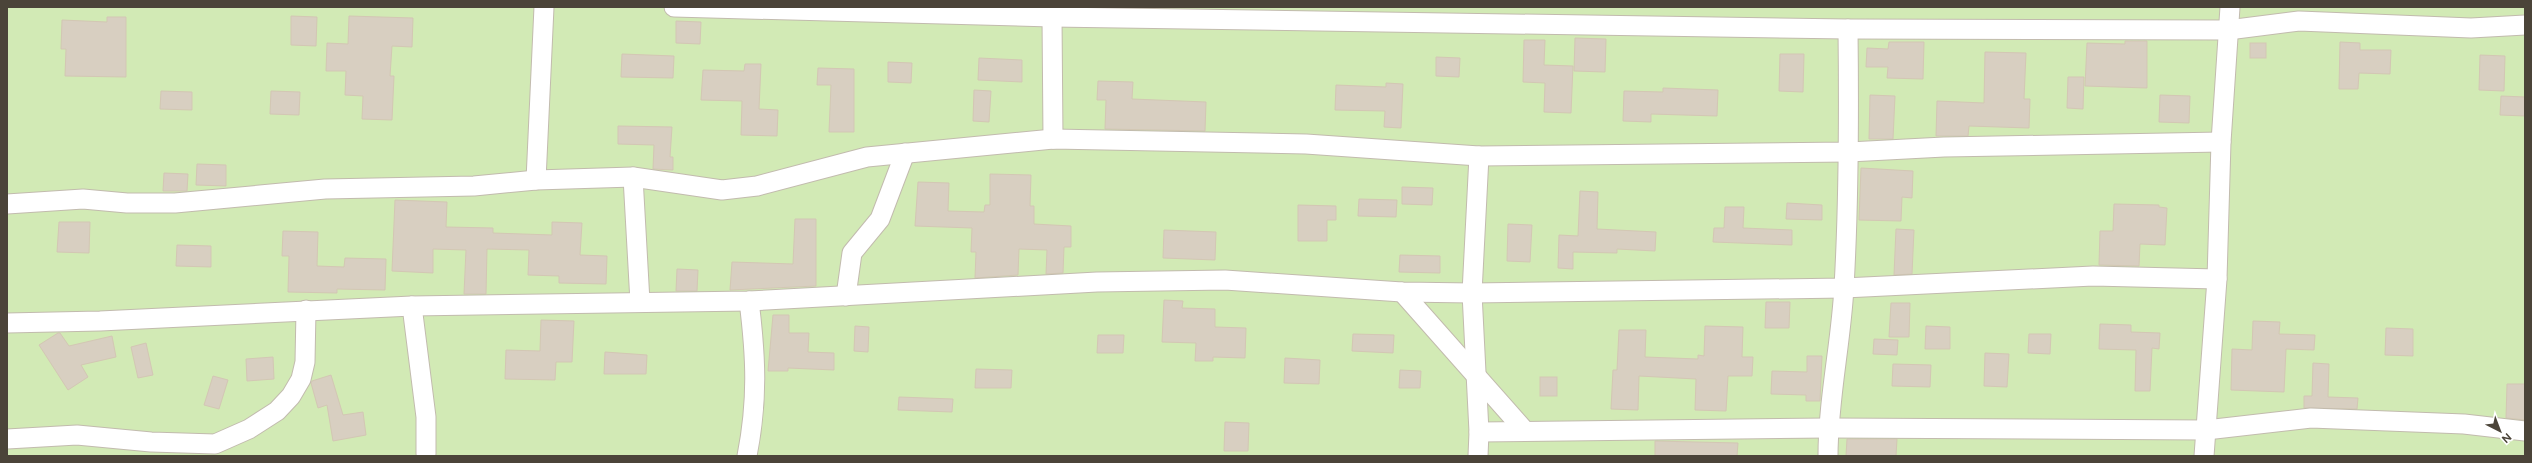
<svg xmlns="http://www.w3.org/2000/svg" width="2532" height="463" viewBox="0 0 2532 463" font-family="Figtree,sans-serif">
<rect width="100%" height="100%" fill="#f6f3ec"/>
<rect fill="#d2eab5" x="7" y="7" width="2518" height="449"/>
<g fill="#d8cfc1" stroke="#d3c7b4">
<path d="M291,16L317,17L316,46L291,45Z"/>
<path d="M349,16L413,18L412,47L392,46L390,76H394L392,120L362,119L363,96L345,95L346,71H326L327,43L348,44Z"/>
<path d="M107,17H126V77L65,76L66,49H61L62,20L107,22Z"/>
<path d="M676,21L701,22L700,44L676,43Z"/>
<path d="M1575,38L1606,39L1605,72L1574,71Z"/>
<path d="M1524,40H1545L1544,65L1573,66L1571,113L1544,112L1545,83L1523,82Z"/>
<path d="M2125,41H2147V88L2085,86L2087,43L2125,44Z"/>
<path d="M1889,42H1924L1923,79L1887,78L1888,67H1866L1867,48L1888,49Z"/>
<path d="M2340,42L2360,43V50H2391L2390,74L2359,73L2358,89H2339Z"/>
<rect x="2250" y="43" width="16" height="15"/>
<path d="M1985,52L2026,53L2024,99H2030L2029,128L1969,126L1968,136H1936L1937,101L1984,103Z"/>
<path d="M622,54L674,56L673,78L621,77Z"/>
<path d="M1780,54H1804L1803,92L1779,91Z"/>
<path d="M2480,55L2505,56L2504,91L2479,90Z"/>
<path d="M1436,57L1460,58L1459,77L1436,76Z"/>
<path d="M979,58L1022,60V82L978,80Z"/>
<path d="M888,62L912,63L911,83L888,82Z"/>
<path d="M745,64H761L759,109L778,110L777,136L741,135L742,101L701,100L703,70L744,71Z"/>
<path d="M818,68L854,69V132H829L831,85H817Z"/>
<path d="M2068,77H2084L2083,109L2067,108Z"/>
<path d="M1098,81L1133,82L1132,99L1206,102L1205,131L1105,129L1106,100H1097Z"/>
<path d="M1386,83L1403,84L1401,128L1384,127L1385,111L1335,110L1336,85L1386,87Z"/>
<path d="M1663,88L1718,90L1717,116L1651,114V122L1623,121L1624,91L1663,92Z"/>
<path d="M974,90L991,91L989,122L973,121Z"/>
<path d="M161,91L192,92V110L160,109Z"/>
<path d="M271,91L300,92L299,115L270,114Z"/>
<path d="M1870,95L1895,96L1893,139H1869Z"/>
<path d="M2160,95L2190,96L2189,123L2159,122Z"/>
<path d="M2501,96L2525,97V116L2500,115Z"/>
<path d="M618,126L672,127L670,157H673V170L653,169L654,145L618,144Z"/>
<path d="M197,164L226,165V186L196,185Z"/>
<path d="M1861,168L1913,171L1912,198L1902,197L1901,221L1859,220Z"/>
<path d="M164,173L188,174L187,191H163Z"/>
<path d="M990,174L1031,175L1030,206H1034V224L1071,226V247H1064L1063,273L1046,274L1047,250L1019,249L1018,275L975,278L976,252H971L972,228L915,226L918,182L949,183L948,211L984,212L985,205H990Z"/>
<path d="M1402,187L1433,188L1432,205L1402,204Z"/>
<path d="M1580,191L1598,192L1597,229L1656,232L1655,251L1617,249V253L1573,252V269L1558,268L1559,235L1578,236Z"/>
<path d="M1359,199L1397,200L1396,217L1358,216Z"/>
<path d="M395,200L447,202L446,227L493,228V233L552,235V222L582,223L580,255L607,256L606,284L559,283V276L528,275L529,250L487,249L486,294H464L466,250L433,249V273L392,271Z"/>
<path d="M1787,203L1822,205V220L1786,219Z"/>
<path d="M2114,204L2159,205V207L2167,208L2165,245L2140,244L2139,266L2099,265L2100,231H2113Z"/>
<path d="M1298,205L1336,206V220H1327V241H1298Z"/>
<path d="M1725,207H1744L1743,228L1792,230V245L1713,242L1714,228H1724Z"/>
<path d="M795,219H816V286L730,290L732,262L793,264Z"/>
<path d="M59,222H90L89,253L57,252Z"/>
<path d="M1508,224L1532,225L1530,262L1507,261Z"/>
<path d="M1896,229L1914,230L1912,274L1894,275Z"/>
<path d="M1164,230L1216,232L1215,260L1163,258Z"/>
<path d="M283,231L318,232L317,266L344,267L345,258L386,259L385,290L337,289V293L288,292L289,256H282Z"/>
<path d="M177,245L211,246V267L176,266Z"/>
<path d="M1400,255L1440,256V273L1399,272Z"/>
<path d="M677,269L698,270L697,291H676Z"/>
<path d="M1164,300L1183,301L1182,308L1215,309V327L1246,328L1245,358L1213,357V361H1195L1196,343L1162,342Z"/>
<path d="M1766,302H1790L1789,328H1765Z"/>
<path d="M1891,303H1910L1909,337H1889Z"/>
<path d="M773,315H789V333H809L808,352L834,353V370L788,368V371H768Z"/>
<path d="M541,320L574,321L572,362H556L555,380L505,379L506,350L540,351Z"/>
<path d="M2253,321L2280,322L2279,334L2315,335L2314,350L2286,349L2284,392L2231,390L2232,349L2252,350Z"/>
<path d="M2100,324L2131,325V332L2160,333L2159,349L2152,348L2150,391H2135L2136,350L2099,349Z"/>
<path d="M855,326L869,327L868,352L854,351Z"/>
<path d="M1705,326L1743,327L1742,357H1753L1752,376H1728L1726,411L1695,410L1696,379L1639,376L1638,410L1611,409L1613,370H1617L1619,330H1646L1645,357L1698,359V355L1704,356Z"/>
<path d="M1926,326L1950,327V349H1925Z"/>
<path d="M2386,328L2413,329V356L2385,355Z"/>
<path d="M58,333H60L69,346L112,336L116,357L81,365L88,377L68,390L39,345Z"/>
<path d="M1353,334L1394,335L1393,353L1352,351Z"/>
<path d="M2029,334H2051L2050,354L2028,353Z"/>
<path d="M1098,335H1124L1123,353H1097Z"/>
<path d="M1874,339L1898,340L1897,355L1873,354Z"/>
<path d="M146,343L153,375L138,378L131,347Z"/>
<path d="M605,352L647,355L646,374H604Z"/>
<path d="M1985,353L2009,354L2007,387L1984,386Z"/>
<path d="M1807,356H1822L1820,401H1806V395L1771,394L1772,371L1807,372Z"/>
<path d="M273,357L274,379L247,381L246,359Z"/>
<path d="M1285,358L1320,360L1319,384L1284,383Z"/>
<path d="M2313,363L2329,364L2328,397L2358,398L2357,409L2304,408V396H2312Z"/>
<path d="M1893,364L1931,365L1930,387L1892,386Z"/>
<path d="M976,369L1012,370L1011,388H975Z"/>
<path d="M1400,370L1421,371L1420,388H1399Z"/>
<path d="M331,375L343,415L363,412L366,435L333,441L327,405L318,408L311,383L312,381Z"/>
<path d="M213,376L228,380L219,409L204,405Z"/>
<rect x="1540" y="377" width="17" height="19"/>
<path d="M2507,384H2525V420L2506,418Z"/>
<path d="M899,397L953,399L952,412L898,410Z"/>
<path d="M1225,422L1249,423L1248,451H1224Z"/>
<path d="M1847,439H1897L1896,456H1846Z"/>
<path d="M1655,441L1738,443L1737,456H1655Z"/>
</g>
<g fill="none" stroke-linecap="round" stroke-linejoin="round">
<g stroke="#c2bbae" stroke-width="21">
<g id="minor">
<path d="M674,7L1052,17L1848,29L2228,30L2299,21L2471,28L2525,25"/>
<path d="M1052,17L1053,139"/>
<path d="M633,177L640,302"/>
<path d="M536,180L544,7"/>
<path d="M7,204L83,199L127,203H175L325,189L474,186L536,180L633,177L722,190L757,186L867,157L1053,139L1306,144L1479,156L1849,152L1944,147L2221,142"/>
<path d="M1402,292L1525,431"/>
<path d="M846,296L852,253L880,219L905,153"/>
<path d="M412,306L426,417V454"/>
<path d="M7,323L100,321L412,306L749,301L1097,282L1225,280L1402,292L1472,293L1844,288L2093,276L2217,279"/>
<path d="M1479,432L1828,428L2206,430L2311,418L2464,424L2525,431"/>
<path d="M7,439L77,435L151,442L215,444L249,429L277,411L291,396L301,379L305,362L306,310"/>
<path d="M747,456C758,400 756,357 749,301"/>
<path d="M1478,456L1479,432L1472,293L1479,156"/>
<path d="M1828,456C1828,399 1841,344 1844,287C1849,201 1849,115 1848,29"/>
<path d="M2204,456L2217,279L2221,142L2230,7"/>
</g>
</g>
<use href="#minor" stroke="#fff" stroke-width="19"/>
</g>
<rect width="2532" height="463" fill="none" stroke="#4b4439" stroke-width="16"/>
<g transform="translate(2500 431) rotate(138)" stroke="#ffffff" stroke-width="3" paint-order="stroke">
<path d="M0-3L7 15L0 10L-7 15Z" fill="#4b4439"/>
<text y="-6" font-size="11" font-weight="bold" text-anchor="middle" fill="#4b4439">N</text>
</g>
</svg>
